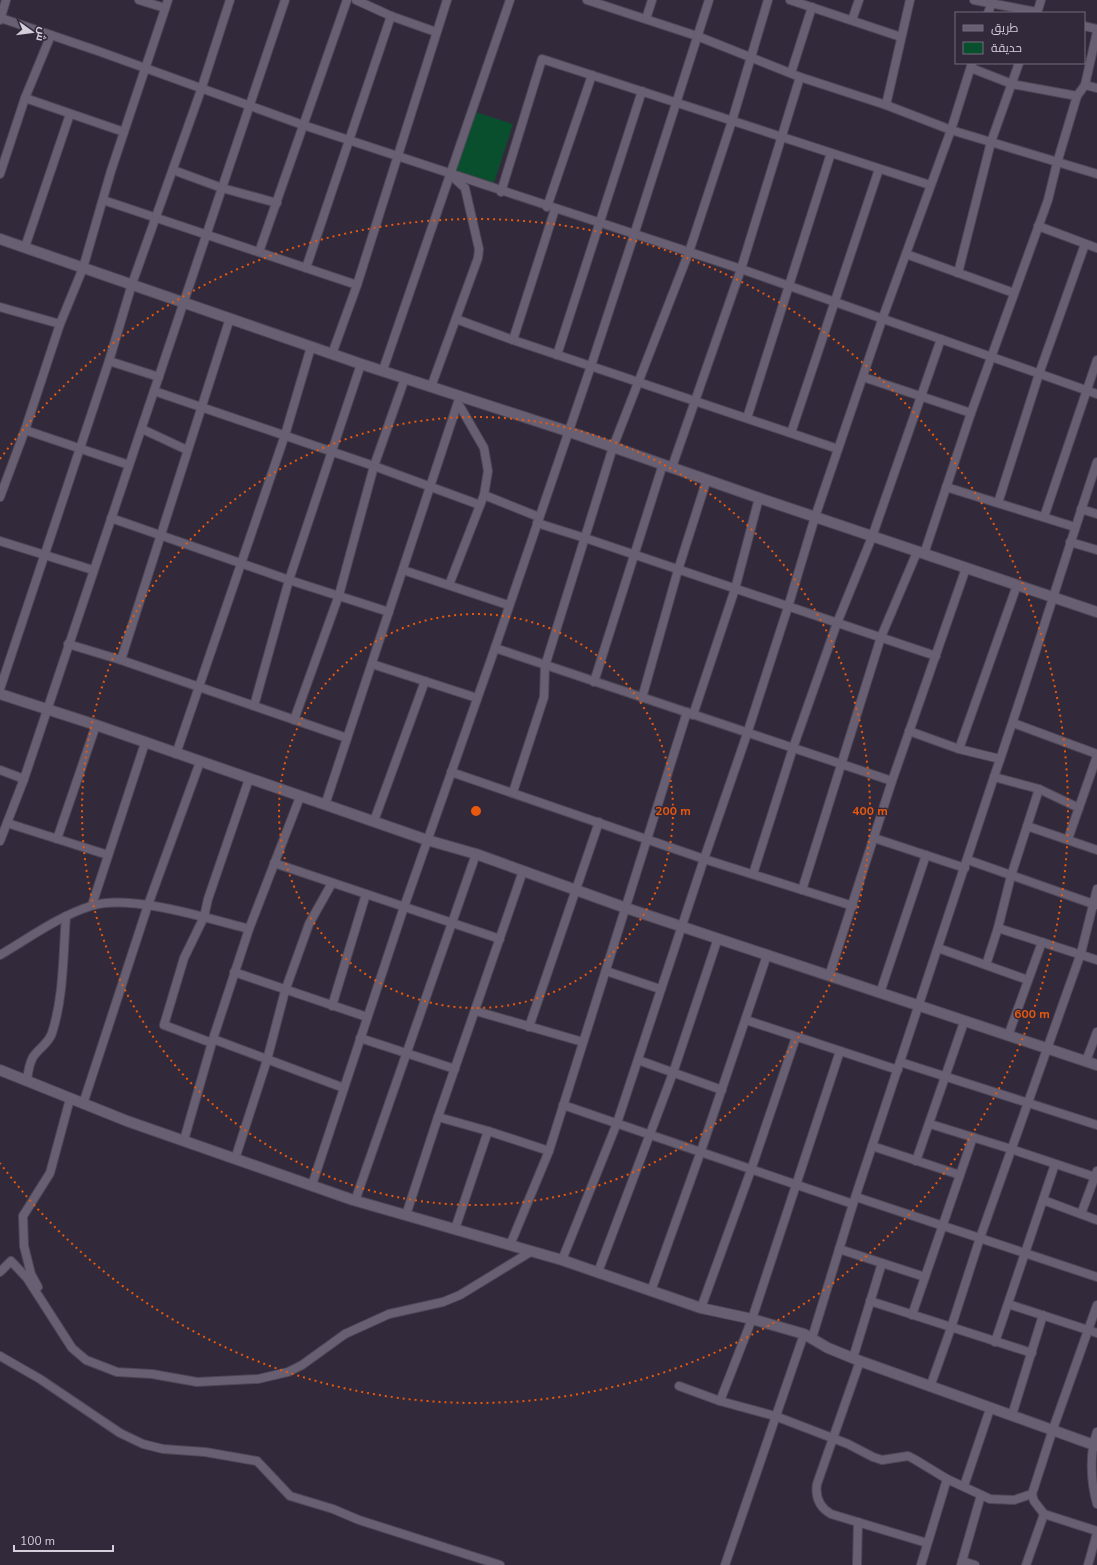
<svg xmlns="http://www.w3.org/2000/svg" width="1097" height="1565" viewBox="0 0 1097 1565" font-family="'Nunito Sans',Cairo,sans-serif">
<rect width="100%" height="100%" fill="#32293b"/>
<path fill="#094f2e" d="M475,112L513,124L494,183L455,170Z"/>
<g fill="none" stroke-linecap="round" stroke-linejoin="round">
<g stroke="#4e4756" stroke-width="10">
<g id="minor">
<path d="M139,0L165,8"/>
<path d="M356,0L391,16L436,32"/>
<path d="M587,0L697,36L800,77L886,105L951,130L1097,174"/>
<path d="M790,0L901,37"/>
<path d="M974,0L1037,12"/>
<path d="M988,13L993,0"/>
<path d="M1037,13L1041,0"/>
<path d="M1,18L98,51L303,125L741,269L1097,394"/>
<path d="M646,19L652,0"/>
<path d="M0,20L6,0"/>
<path d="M852,20L859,0"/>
<path d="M1084,26L1097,29"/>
<path d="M971,68L1012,84L1077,96"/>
<path d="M791,73L812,7"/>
<path d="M1085,85L1097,88"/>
<path d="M25,98L124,132"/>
<path d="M886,105L910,0"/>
<path d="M173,170L222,188L277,203"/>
<path d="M0,174L25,98L51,35"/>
<path d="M501,192L542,59L930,185"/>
<path d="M103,200L357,285"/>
<path d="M547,207L592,75"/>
<path d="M1038,226L1097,248"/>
<path d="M25,247L70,114"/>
<path d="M259,252L347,0"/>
<path d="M906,254L1014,293"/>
<path d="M306,268L391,16"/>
<path d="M958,273L991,142L1019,63"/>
<path d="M0,307L60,324"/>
<path d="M456,319L513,340L838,449"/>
<path d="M513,340L555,209"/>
<path d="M332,354L357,285L447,0"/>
<path d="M557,355L642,91"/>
<path d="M109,361L159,377"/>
<path d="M383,370L510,0"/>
<path d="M863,377L971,413"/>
<path d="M431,387L478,258L479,249L465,188L453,177"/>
<path d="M154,391L374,466L480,505"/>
<path d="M747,418L831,153"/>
<path d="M142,429L187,450"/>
<path d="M25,430L129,465"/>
<path d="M791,433L879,169"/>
<path d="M672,467L741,269L800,77"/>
<path d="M946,487L1075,527"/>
<path d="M484,495L539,517"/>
<path d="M0,497L25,430L60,324L83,268L111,171L168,0"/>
<path d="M998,503L1039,374L1085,244"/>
<path d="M1081,509L1097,514"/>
<path d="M1044,517L1097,360"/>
<path d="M111,518L289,580L389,612"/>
<path d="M537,523L585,538L936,656"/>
<path d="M0,541L93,570"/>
<path d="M1070,542L1097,550"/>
<path d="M924,554L971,413L1048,200L1057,163L1077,96L1085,85L1097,32"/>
<path d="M403,570L508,605"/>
<path d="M449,585L484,495L488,471L484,448L458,403"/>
<path d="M68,644L121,660L347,738"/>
<path d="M495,648L892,781"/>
<path d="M121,660L230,318"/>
<path d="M372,664L477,698"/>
<path d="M594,682L663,464"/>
<path d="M0,689L109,361L132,284L201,90L230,0"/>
<path d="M642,698L678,570L707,479"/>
<path d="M254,706L289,580L361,364"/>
<path d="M693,715L735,589L759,498"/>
<path d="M294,720L339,595L374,466L405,378"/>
<path d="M1013,723L1097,754"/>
<path d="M909,731L959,749L1000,759"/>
<path d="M959,749L1017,585"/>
<path d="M176,754L285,435L311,347"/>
<path d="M0,770L24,779"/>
<path d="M451,772L704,859L853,906"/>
<path d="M994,777L1039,789L1079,808"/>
<path d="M513,792L544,697L545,666L613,447L689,252L732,121L768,0"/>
<path d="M325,805L460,396"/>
<path d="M374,821L425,681"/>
<path d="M7,823L108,855"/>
<path d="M1027,826L1097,850"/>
<path d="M874,838L965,868"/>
<path d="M57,839L96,725"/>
<path d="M1068,839L1097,756"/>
<path d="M0,841L24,779L285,0"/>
<path d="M968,860L1096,905"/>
<path d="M274,863L500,939"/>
<path d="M753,874L793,748L837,623L872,537L941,339"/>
<path d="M802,890L881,637L917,552"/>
<path d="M92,905L145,743"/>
<path d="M998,928L1097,960"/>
<path d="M938,948L1028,980"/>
<path d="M0,955C29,938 59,916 91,906C129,893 210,919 249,929"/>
<path d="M986,965L998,928L1011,876L1039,789"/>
<path d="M606,971L660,989"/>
<path d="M234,972L367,1017"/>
<path d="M829,976L892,781L966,568"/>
<path d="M880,993L926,855"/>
<path d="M332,1006L366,894"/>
<path d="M476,1011L583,1042"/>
<path d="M746,1020L898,1070"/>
<path d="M529,1027L599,822"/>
<path d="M1008,1036L1042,942"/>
<path d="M360,1038L455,1069"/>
<path d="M213,1039L344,1088"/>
<path d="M212,1043L164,1025L184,958L204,917L208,899L249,779"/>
<path d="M638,1060L722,1090"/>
<path d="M1086,1061L1097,1032"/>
<path d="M900,1062L1097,1125"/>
<path d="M27,1080C28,1072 29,1064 33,1057C39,1048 49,1043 52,1033C64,996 63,954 66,916"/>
<path d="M83,1104L148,905L200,762"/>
<path d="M563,1105L853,1204"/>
<path d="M438,1117L488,1131L549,1151"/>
<path d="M930,1124L1011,1149L1095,1177"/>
<path d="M184,1140L213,1039L249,929L300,797"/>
<path d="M872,1146L960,1175"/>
<path d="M235,1159L267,1060L285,991L309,924L332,883"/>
<path d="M916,1161L964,1022"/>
<path d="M312,1185L404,907L495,648L591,366L634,235L709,0"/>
<path d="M856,1197L1097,1277"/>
<path d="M1043,1200L1097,1220"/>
<path d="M355,1201L476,854"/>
<path d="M1081,1214L1097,1171"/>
<path d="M406,1215L438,1117L523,871"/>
<path d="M455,1229L488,1131"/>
<path d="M510,1245L549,1151L687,712"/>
<path d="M839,1249L925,1277"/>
<path d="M562,1260L617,1123L704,859L747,734L788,607L815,517L883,317L951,130L972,63"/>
<path d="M0,1272L11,1261L27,1278L72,1348L86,1360L117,1372L152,1374L197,1382L258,1379L288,1372L302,1365L345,1334L389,1314L443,1302L460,1295L532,1251"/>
<path d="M598,1272L673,1073L718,938"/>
<path d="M38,1287L31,1274L24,1246L23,1216L50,1173L70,1099"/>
<path d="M651,1291L701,1151L767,955"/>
<path d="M870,1301L1032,1353"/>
<path d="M1008,1304L1097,1333"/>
<path d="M1097,1305L1053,1429L1032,1494L1034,1501L1044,1514L1097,1531"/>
<path d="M701,1308L751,1170L796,1037"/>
<path d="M912,1315L973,1137"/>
<path d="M812,1338L853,1204L994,777C1030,673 1062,567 1097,462"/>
<path d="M995,1342L1055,1164"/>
<path d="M0,1356L40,1379L120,1433L143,1444L163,1449L205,1452L257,1461L290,1496L333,1509L359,1520L500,1565"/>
<path d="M853,1358L882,1263"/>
<path d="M860,1361L817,1484C815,1497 819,1507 831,1514L927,1543"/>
<path d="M679,1386L720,1401L775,1416L848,1444L873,1457L882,1460L908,1456L914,1459L947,1479L990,1499L1014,1500L1032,1494"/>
<path d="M930,1387L951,1328L980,1238L1081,953L1097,889"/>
<path d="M720,1401L752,1319L840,1051"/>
<path d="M1012,1415L1043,1315"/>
<path d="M1097,1432C1089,1453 1091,1483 1097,1504"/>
<path d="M964,1486L990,1409"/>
<path d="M962,1561L975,1565"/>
<path d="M725,1565L804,1334"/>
<path d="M857,1565L858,1522"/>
<path d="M921,1565L947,1479"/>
<path d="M961,1565L981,1495"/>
<path d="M1026,1565L1044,1514"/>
<path d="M1088,1565L1097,1533"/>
</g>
</g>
<g stroke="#4e4756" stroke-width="12">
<g id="tertiary">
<path d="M0,239L361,364L567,431L759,498L1097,612"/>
<path d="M0,694L96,725L427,840L476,854L626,908L1097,1065"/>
<path d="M0,1070L127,1121L353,1200L562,1260L701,1308L752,1319L804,1334L828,1348L860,1361L1097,1446"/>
</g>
</g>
<use href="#minor" stroke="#685f72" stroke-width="8"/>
<use href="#tertiary" stroke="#685f72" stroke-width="10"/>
</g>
<g fill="none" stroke="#e8590c" stroke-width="2" stroke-dasharray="2 4">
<circle cx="476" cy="811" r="197"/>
<circle cx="476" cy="811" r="394"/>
<path d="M0 459A592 592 0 1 1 0 1163"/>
</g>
<circle cx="476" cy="811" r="6" fill="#e8590c" stroke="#32293b" stroke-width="2"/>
<g font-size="12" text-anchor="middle" font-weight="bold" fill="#e8590c" stroke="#32293b" stroke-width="3" stroke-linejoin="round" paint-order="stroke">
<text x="673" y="815">200 m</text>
<text x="870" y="815">400 m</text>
<text x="1032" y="1018">600 m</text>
</g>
<rect x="955" y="12" width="130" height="52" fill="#32293b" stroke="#736b7b"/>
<rect x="963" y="25" width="20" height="6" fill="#685f72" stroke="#736b7b"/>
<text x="991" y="32" font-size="12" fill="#d4cfda">طريق</text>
<rect x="963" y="42" width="20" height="12" fill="#094f2e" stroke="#736b7b"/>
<text x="991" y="52" font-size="12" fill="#d4cfda">حديقة</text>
<g transform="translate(32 32) rotate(104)" stroke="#32293b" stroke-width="3" paint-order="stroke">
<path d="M0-3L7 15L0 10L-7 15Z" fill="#d4cfda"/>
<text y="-6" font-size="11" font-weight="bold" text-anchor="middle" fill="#d4cfda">ش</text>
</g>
<path d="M14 1545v6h99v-6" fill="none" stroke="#d4cfda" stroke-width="2"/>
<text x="20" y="1545" font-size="12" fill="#d4cfda" stroke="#32293b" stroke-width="3" paint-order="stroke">100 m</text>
</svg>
